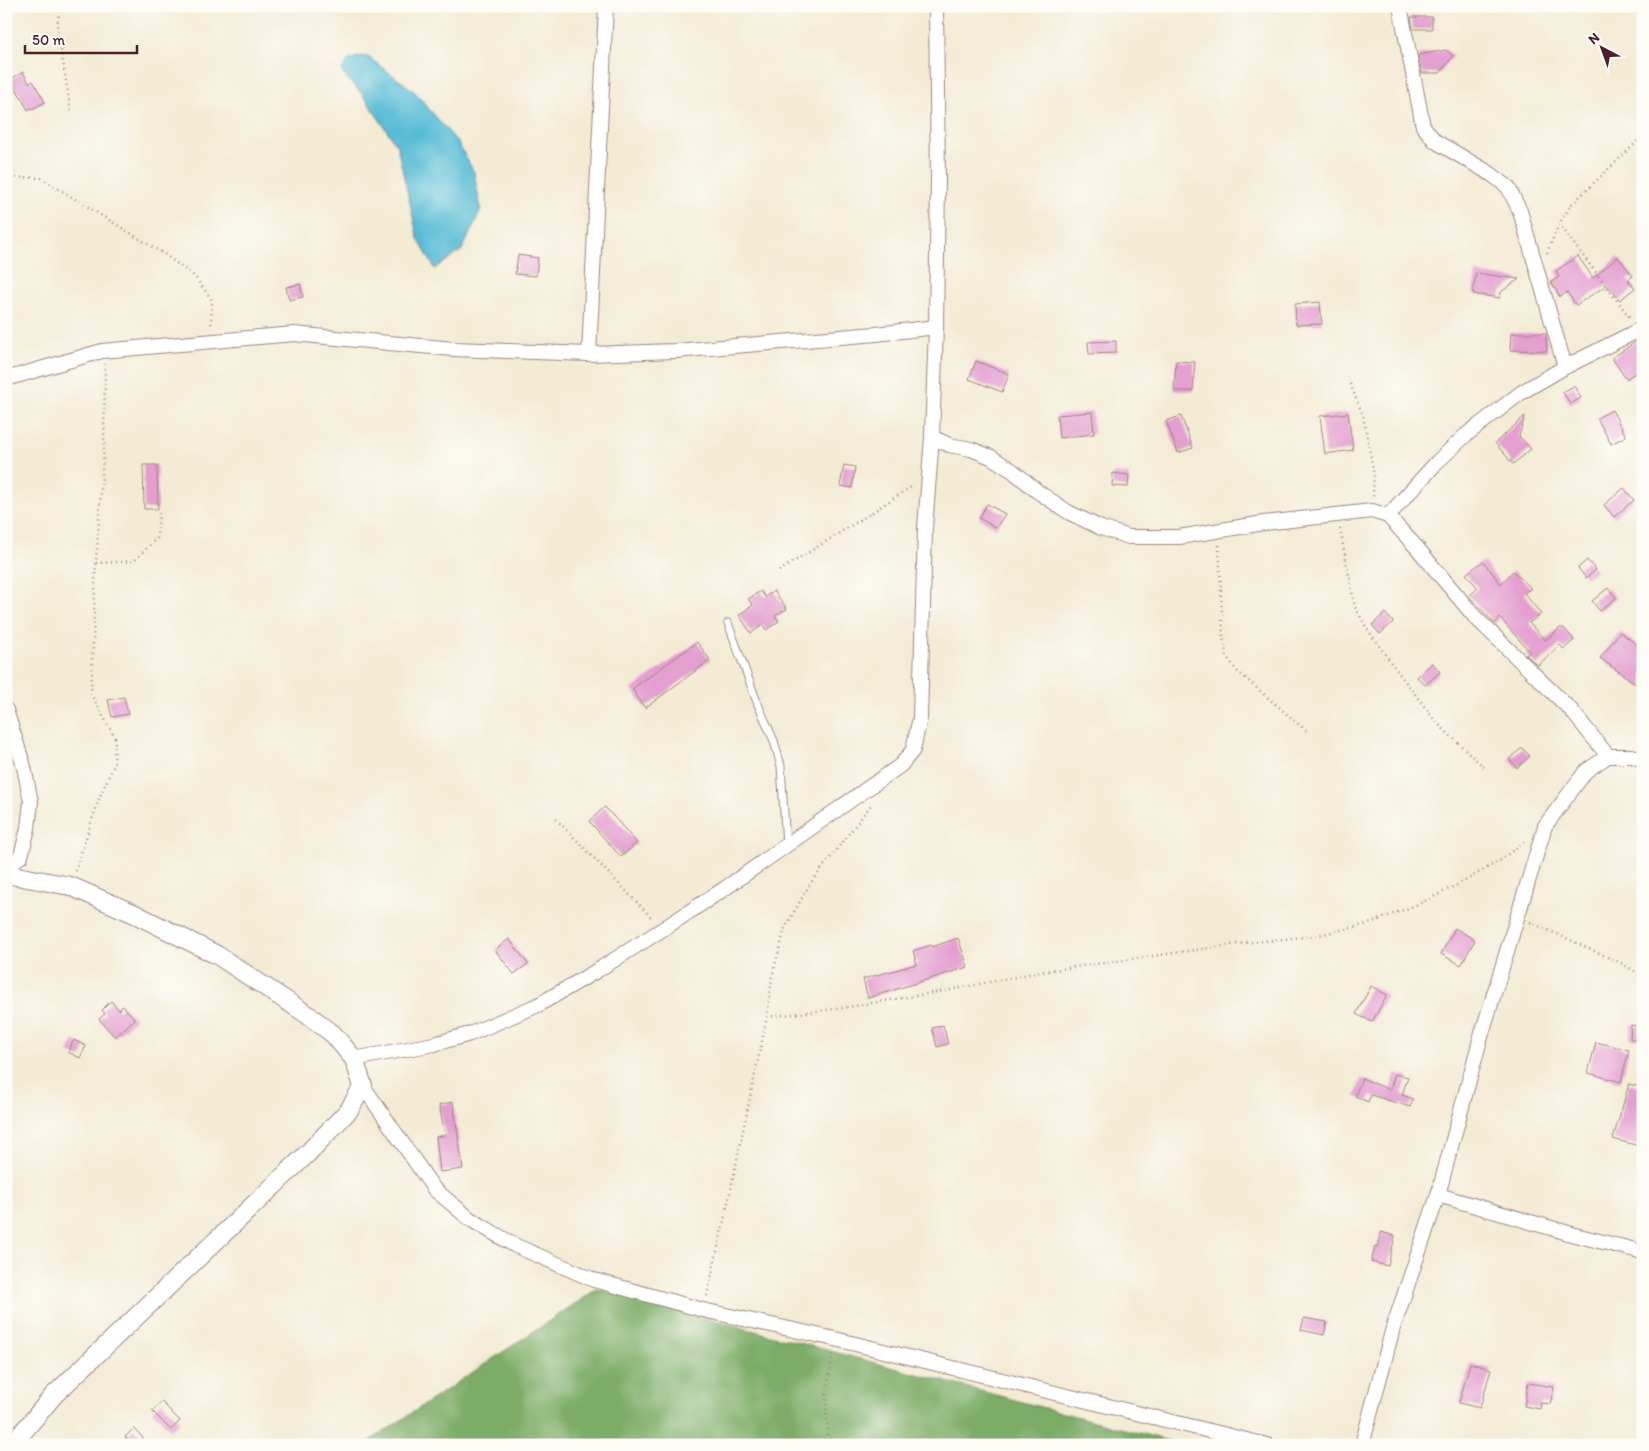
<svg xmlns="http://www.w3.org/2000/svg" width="1649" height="1451" viewBox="0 0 1649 1451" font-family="Itim,sans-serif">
<rect width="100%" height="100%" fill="#fdfcf7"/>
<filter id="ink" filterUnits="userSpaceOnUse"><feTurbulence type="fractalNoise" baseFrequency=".02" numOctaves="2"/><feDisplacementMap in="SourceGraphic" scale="10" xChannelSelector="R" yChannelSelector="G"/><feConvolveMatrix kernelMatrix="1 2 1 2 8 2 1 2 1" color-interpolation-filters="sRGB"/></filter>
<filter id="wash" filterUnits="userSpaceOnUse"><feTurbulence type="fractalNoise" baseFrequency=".0096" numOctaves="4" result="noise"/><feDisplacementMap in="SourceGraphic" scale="20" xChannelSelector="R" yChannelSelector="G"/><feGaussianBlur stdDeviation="1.12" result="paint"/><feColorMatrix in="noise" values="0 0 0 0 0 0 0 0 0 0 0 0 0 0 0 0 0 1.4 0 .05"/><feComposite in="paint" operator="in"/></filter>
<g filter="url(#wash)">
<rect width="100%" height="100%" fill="#f3ebd4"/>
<path fill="#7cac66" stroke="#636648" d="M597,1289L1184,1445H364Z"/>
<path fill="#57bcd5" stroke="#506e80" d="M360,56L368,57L414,91L458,143L474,172L481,210L462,250L435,269L418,239L397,146L363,95L343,74L342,69L349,60Z"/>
<g id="blocks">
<g fill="#e49fd0">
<path d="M1411,17H1432V29H1413Z"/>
<path d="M1446,50L1453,56L1440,73H1422L1418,55Z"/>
<path d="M23,72L29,83L33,81L45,102L32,109L31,108L28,110L11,79Z"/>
<path d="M518,255L538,258L536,276L515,274Z"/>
<path d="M1578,256L1593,278L1618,257L1633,276L1628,280L1635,288L1620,300L1607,285L1576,305L1567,292L1560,297L1551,282L1559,277L1556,271Z"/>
<path d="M1476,273L1519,279L1501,292L1500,298L1473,294Z"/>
<path d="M300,284L303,297L289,300L286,287Z"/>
<path d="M1320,302L1322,324L1296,325L1295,304Z"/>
<path d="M1511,333H1546L1547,351L1510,350Z"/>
<path d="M1116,341V353L1089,354L1088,342Z"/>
<path d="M1637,341L1643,350V368L1626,379L1612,358Z"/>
<path d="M976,361L1009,374L1002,392L969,379Z"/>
<path d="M1176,361L1195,362L1193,391H1174Z"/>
<path d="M1574,386L1581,398L1570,404L1563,392Z"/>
<path d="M1612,410L1626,436L1611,444L1597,418Z"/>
<path d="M1092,412L1094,434L1059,438L1057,415Z"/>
<path d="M1348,413L1353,450L1325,454L1320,416Z"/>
<path d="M1181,416L1193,448L1178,453L1166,421Z"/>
<path d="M1525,416L1519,436L1531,449L1513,464L1495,443Z"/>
<path d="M143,465H157L158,509H144Z"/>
<path d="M844,465L855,467L852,488L840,486Z"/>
<path d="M1113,473L1129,475L1128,487L1112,486Z"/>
<path d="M1624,488L1634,500L1614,517L1604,505Z"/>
<path d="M987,504L1005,514L996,528L979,518Z"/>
<path d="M1587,560L1596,570L1586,578L1578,568Z"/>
<path d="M1483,561L1501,584L1513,571L1531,588L1524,593L1541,614L1529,623L1545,640L1560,628H1564L1574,640L1564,649L1560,645L1538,665L1526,655L1530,652L1500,618L1495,624L1469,596L1478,588L1466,574Z"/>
<path d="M1608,588L1616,598L1600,611L1592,601Z"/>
<path d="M761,591L765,597L774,591L787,609L775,616L779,621L766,630L763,625L751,633L739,615L753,605L748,599Z"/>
<path d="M1385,613L1393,622L1380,634L1372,625Z"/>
<path d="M1620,632L1643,649V689L1600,658Z"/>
<path d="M697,642L710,660L645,708L632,689Z"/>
<path d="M1432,663L1440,672L1425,685L1417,677Z"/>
<path d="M124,697L128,714L112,717L108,700Z"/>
<path d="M1522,748L1530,756L1517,768L1509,759Z"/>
<path d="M605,807L637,843L621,857L589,821Z"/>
<path d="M1455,928L1475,940L1461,965L1441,954Z"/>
<path d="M958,938L968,967L868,998L863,979L917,964L913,951L931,945L932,947Z"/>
<path d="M509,939L528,964L514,974L495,950Z"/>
<path d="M1371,986L1387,995L1372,1022L1356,1014Z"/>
<path d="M111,1001L119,1010L123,1006L135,1019L115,1037L99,1019L105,1014L102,1010Z"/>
<path d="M943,1025L948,1044L937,1047L932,1028Z"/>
<path d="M1631,1025L1643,1027L1641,1040L1630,1039Z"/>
<path d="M74,1040L86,1046L80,1058L68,1052Z"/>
<path d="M1596,1042L1629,1050L1621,1082L1588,1073Z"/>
<path d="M1395,1074L1408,1077L1402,1095L1413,1099L1410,1107L1371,1095L1368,1102L1355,1096L1362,1078L1390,1090Z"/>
<path d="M1629,1084L1643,1088V1147L1613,1139Z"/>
<path d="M453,1102L463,1169L440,1172L436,1137L445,1135L439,1105Z"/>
<path d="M1381,1232L1395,1236L1388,1266L1371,1262L1375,1247L1377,1248Z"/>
<path d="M1304,1318L1327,1322L1324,1335L1301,1330Z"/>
<path d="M1470,1363L1491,1369L1480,1408L1459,1403Z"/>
<path d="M1528,1383L1554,1387L1550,1404L1541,1403L1540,1409L1524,1406Z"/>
<path d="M162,1402L180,1421L171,1430L152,1411Z"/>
<path d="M134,1428L149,1445H132L125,1437Z"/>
</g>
</g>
</g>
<g filter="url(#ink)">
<use href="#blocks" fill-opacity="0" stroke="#9e8580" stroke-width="1"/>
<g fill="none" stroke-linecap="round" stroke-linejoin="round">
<g stroke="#9e8580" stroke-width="9">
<path id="service" d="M728,623L757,702L774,741L781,766L786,845"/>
</g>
<g stroke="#9e8580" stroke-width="16">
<g id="minor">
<path d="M1400,6L1423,126L1435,141L1491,174L1508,187L1520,211L1565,367"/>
<path d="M589,354L606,6"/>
<path d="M6,379L102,351L294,334L453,349L589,354L675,351L876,334L936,327"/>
<path d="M932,437L949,445L971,449L991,457L1013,471L1037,491L1068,512L1101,528L1129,537H1179L1264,523L1372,511L1388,516L1418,549L1475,617L1571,710L1608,756"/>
<path d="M1388,516L1438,461L1466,435L1522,392L1565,367L1643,328"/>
<path d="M6,710L24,767L31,802L28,828L21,856L6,867"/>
<path d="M354,1059L434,1044L470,1034L538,1005L598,970L663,929L724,889L901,765L913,750L920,718L925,528L932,437L936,327L938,180L936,6"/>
<path d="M363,1086L434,1189L470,1219L514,1245L594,1280L703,1310L835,1339L1267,1445"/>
<path d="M1438,1195L1575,1235L1643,1252"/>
<path d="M1362,1445L1393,1328L1438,1195L1480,1040L1545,826L1586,771L1608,756H1632L1643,760"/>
</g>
</g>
<g stroke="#9e8580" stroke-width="20">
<path id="tertiary" d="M6,874L70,886L135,914L217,955L308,1015L333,1034L354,1059L363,1086L349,1110L307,1154L54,1395L12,1445"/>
</g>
<g stroke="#9e8580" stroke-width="2.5" stroke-dasharray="1 4" stroke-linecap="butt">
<path d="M61,6L57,24L71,113"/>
<path d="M6,177L41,178L164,254L194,276L212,300L211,327"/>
<path d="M1559,224L1631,319"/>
<path d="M1547,253L1559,224L1572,204L1643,136"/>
<path d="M1350,384L1363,415L1374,474L1373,497"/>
<path d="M1340,529L1355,607L1368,630L1395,668L1437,723L1486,769"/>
<path d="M1219,545L1223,638L1227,657L1237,671L1309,733"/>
<path d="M96,563L134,561L157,538L159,513"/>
<path d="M779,571L868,515L914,485"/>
<path d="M556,819L653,919"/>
<path d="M75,871L100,796L114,765L115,738L91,694L96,563L104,446L105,364"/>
<path d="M1530,922L1621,963L1643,976"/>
<path d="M767,1017L842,1008L950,990L1039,972L1245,943L1314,936L1368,924L1421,903L1465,881L1499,861L1524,842"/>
<path d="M707,1296L727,1207L767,1017L772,977L785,928L810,884L871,805"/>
<path d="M828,1445L826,1396L833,1352"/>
</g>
<use href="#service" stroke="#fff" stroke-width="7"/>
<use href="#minor" stroke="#fff" stroke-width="14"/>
<use href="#tertiary" stroke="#fff" stroke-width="18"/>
</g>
</g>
<rect width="1649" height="1451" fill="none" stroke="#fdfcf7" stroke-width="25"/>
<g transform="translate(1602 48) rotate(319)" stroke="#fdfcf7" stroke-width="4" paint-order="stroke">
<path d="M0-4L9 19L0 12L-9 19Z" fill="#4a1f2b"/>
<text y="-8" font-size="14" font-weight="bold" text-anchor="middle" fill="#4a1f2b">N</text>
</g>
<path d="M25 45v8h112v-8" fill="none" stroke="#4a1f2b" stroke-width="2.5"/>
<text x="32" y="45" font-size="15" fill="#4a1f2b" stroke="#fdfcf7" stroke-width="4" paint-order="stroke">50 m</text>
</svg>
